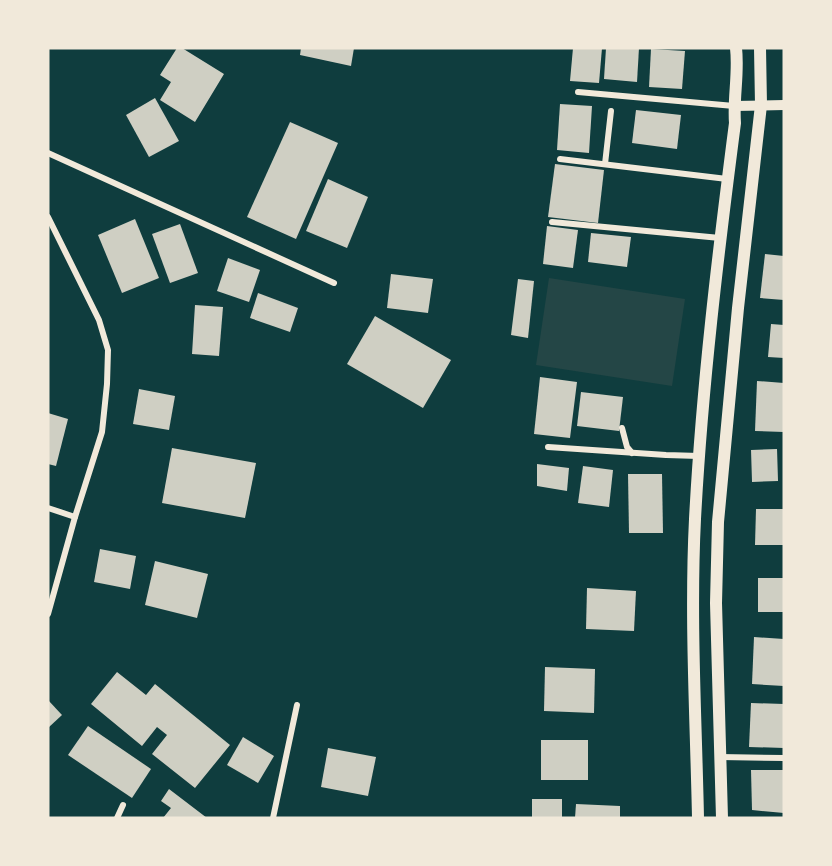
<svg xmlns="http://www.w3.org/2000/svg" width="832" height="866" viewBox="0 0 832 866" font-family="'Source Sans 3',sans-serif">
<rect width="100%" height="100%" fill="#0f3d3e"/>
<path fill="#244646" d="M549,278L685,299L672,386L536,365Z"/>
<g fill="#cfcfc3">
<path d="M177,48H182L224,74L195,122L160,100L171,82L160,75Z"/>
<path d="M301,48H354L351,66L300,55Z"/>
<path d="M573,48H602L599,83L570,81Z"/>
<path d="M606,48H639L637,82L604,79Z"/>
<path d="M651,49L685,51L682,89L649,87Z"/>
<path d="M155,98L179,141L149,157L126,115Z"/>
<path d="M560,104L592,106L589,153L557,150Z"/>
<path d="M636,110L681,115L677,149L632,143Z"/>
<path d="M290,122L338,143L296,239L247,217Z"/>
<path d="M555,164L604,170L598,223L548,217Z"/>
<path d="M328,179L368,197L347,248L306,231Z"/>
<path d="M135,219L159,278L122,293L98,235Z"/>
<path d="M180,224L198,273L170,283L152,234Z"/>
<path d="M547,226L578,230L573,268L543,264Z"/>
<path d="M591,233L631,237L627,267L588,262Z"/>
<path d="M765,254L784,256V300L760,298Z"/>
<path d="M228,258L260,270L249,302L217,291Z"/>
<path d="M391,274L433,279L428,313L387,308Z"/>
<path d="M518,279L534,281L528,338L511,335Z"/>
<path d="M258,293L298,308L290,332L250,318Z"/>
<path d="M195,305L223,307L219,356L192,354Z"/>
<path d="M375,316L451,360L423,408L347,364Z"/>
<path d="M771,324L784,325V358L768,357Z"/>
<path d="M540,377L577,382L570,438L534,434Z"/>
<path d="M757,381L784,383V432L755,431Z"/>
<path d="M139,389L175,396L169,430L133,424Z"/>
<path d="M581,392L623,397L619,431L577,426Z"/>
<path d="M48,413L68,419L56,466L48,464Z"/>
<path d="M172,448L256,463L245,518L162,503Z"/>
<path d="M777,449L778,481L752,482L751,450Z"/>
<path d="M537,464L569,468L567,491L537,486Z"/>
<path d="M583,466L613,470L609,507L578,503Z"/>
<path d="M628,474H662L663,533H629Z"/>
<path d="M756,509H784V545H755Z"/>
<path d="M100,549L136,556L130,589L94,582Z"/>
<path d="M155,561L208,574L197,618L145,605Z"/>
<rect x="758" y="578" width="26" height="34"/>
<path d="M587,588L636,591L634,631L586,629Z"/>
<path d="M754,637L784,639V686L752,684Z"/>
<path d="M545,667L595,669L594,713L544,711Z"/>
<path d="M117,672L146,695L155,684L230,745L195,788L152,754L167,735L157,727L142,746L91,704Z"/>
<path d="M48,700L62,715L48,728Z"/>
<path d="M751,703L784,704V748L749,747Z"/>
<path d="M88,726L151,769L132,798L68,755Z"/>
<path d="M243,737L274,756L258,783L227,765Z"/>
<rect x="541" y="740" width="47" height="40"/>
<path d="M328,748L376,757L368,796L321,787Z"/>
<path d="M751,770H784V813L752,810Z"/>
<path d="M169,789L207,818H163L171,808L161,801Z"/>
<rect x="532" y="799" width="30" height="19"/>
<path d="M576,804L620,806V818H575Z"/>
</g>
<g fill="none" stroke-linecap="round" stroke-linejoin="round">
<g stroke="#f1e9da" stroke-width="6">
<path d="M578,92L734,106"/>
<path d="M48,153L334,283"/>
<path d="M560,159L727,179"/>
<path d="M605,164L611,111"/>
<path d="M48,217L99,320L108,350L107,384L102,432L75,517L48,614"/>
<path d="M552,222L720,238"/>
<path d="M622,428L627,447L632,453"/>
<path d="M548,447L666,455L699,456"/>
<path d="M48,508L75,517"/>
<path d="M720,757L784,758"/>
<path d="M117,818L123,805"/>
<path d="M273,818L297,705"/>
</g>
<path stroke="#f1e9da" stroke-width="10" d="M734,106L784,105"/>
<g stroke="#f1e9da" stroke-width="12">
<path d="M698,818C696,719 690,619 695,519C702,387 718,254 735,123C733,98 739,73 736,48"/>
<path d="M722,818L716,603L718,522L738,308L761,105L760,48"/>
</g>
</g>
<rect width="832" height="866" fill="none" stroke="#f1e9da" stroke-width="99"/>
</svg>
